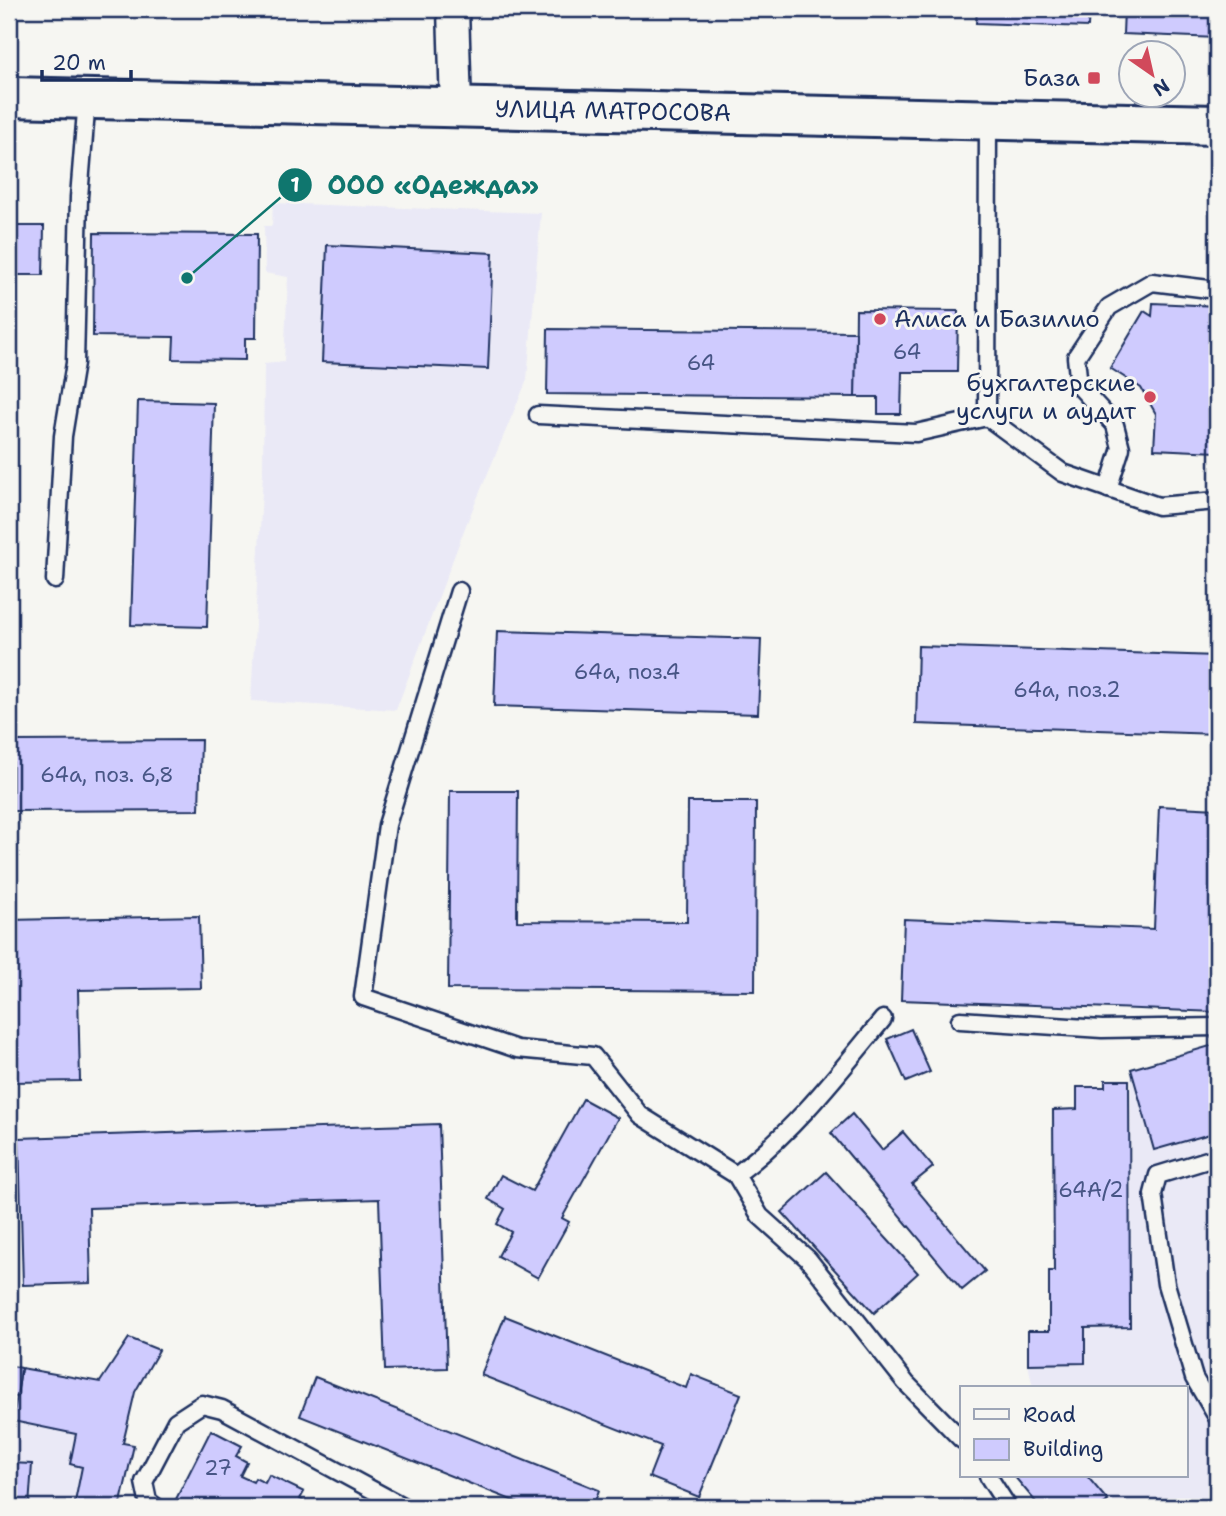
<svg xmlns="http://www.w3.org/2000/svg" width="1226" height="1516" viewBox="0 0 1226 1516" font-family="'Shantell Sans',sans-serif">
<rect width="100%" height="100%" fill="#f6f6f2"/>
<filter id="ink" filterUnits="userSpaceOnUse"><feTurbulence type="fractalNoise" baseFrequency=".0143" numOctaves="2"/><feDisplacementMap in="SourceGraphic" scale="14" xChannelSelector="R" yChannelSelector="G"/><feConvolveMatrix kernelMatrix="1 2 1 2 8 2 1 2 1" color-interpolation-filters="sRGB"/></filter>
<g filter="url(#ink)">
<g fill="#eae9f6">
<path d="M273,203L541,213L527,380L466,525L396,710L251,701L263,472L264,364L284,362L288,277L265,273L264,226H272Z"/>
<path d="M1217,1044V1507H1113L1087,1476H1186V1388H1033L1028,1364L1085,1363V1328L1130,1327L1131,1069Z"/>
<path d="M9,1365L135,1392L123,1443L134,1445L120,1507H9Z"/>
</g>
<g fill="#cfcbfe" stroke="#1b2f5e" stroke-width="2">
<path d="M625,9H805V12Z"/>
<path d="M832,9H904L903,16L831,11Z"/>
<path d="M977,9H1089L1088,27L976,23Z"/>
<path d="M1124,9H1217V38L1123,34Z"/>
<path d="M9,226H44L43,275H9Z"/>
<path d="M94,233L257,234L256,338H245V360L173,359L174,337L93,336Z"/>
<path d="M327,245L493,253L488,369L322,362Z"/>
<path d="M1153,303L1217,306V452L1154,449L1156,414L1141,388L1110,368L1144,311L1152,316Z"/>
<path d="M856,310L958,311L957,372H902L901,414H878V397H855Z"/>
<path d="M548,329L856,332L855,397L547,394Z"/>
<path d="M138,401L214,403L207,627L131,625Z"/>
<path d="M497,631L761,639L758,714L494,706Z"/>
<path d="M918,646L1217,656V734L916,724Z"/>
<path d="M201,740L199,810L13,811V741Z"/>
<path d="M450,791H518L517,921L687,922L688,802H756L755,991L448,989Z"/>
<path d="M1159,806L1217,809V1012L901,1000L904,919L1154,929Z"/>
<path d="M199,916L201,988L78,990L80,1081L12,1082L9,920Z"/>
<path d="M911,1029L930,1072L906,1082L887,1039Z"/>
<path d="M1217,1044V1132L1154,1150L1131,1069Z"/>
<path d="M1105,1080H1129L1130,1327L1085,1328V1363L1028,1364V1331H1049V1271H1054L1053,1110L1077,1109V1087H1105Z"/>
<path d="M583,1099L618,1118L562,1218L569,1222L538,1278L498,1256L511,1232L497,1224L505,1209L488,1199L501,1175L532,1191Z"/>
<path d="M852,1114L882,1150L903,1132L933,1167L912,1184L985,1271L962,1290L831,1133Z"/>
<path d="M439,1124L447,1368L385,1370L379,1199L89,1208L91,1283L23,1285L19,1138Z"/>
<path d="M826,1172L918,1273L874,1313L782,1212Z"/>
<path d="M505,1316L686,1388L691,1374L741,1394L699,1497L649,1477L661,1446L481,1375Z"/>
<path d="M129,1338L159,1350L135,1392L123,1443L134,1445L120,1507H74L82,1467L70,1464L76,1434L13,1421L21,1368L100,1382Z"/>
<path d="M9,1365L21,1368L17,1397L9,1396Z"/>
<path d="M315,1377L599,1490L593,1507H529L300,1416Z"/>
<path d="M211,1430L242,1446L236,1456L247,1462L240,1476L253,1482L255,1478L265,1483L269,1475L304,1492L300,1499L310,1504L308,1507H172Z"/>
<path d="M9,1463L32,1464L29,1507H9Z"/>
<path d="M1014,1476H1087L1108,1501L1099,1507H1040Z"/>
</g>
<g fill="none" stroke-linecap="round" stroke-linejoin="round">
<g stroke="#1b2f5e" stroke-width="21">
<g id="service">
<path d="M538,415L916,433L987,417L1063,473L1158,506L1217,501"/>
<path d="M987,417L988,121"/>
<path d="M1108,489L1121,448L1115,425L1079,386L1076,357L1109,307L1152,282L1217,290"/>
<path d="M55,580L63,436L75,363L79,197L87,99"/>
<path d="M459,591L387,825L363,997L517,1049L593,1056L640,1115L736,1175L760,1216L808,1259L906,1383L962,1440"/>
<path d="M960,1020L1102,1029L1217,1027"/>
<path d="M1217,1157L1158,1175L1153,1194L1166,1284L1194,1378L1217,1417"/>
<path d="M736,1175C794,1131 837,1075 883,1019"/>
<path d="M988,1476L1008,1507"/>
<path d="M156,1507L148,1501L144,1482L176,1421L202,1404L222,1409L404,1507"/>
</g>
</g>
<g stroke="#1b2f5e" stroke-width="35">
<path id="minor" d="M453,9L456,107"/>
</g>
<g stroke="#1b2f5e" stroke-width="44">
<path id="trunk" d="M9,97L1217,125"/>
</g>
<use href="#service" stroke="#f6f6f2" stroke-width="16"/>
<use href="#minor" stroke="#f6f6f2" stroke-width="30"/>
<use href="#trunk" stroke="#f6f6f2" stroke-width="38"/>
</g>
</g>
<g fill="#d1495b" stroke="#f6f6f2" stroke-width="2.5">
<rect x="1087" y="71" width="14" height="14" rx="3.5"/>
<circle cx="880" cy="319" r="7"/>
<circle cx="1150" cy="397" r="7"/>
</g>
<g text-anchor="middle" stroke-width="6" stroke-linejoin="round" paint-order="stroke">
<g font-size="21" fill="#485686">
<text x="907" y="359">64</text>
<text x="701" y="370">64</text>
<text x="627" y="679">64а, поз.4</text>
<text x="1067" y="697">64а, поз.2</text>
<text x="107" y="782">64а, поз. 6,8</text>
<text x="1091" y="1197">64А/2</text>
<text x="218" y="1475">27</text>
</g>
<g font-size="24" fill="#1b2f5e" stroke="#f6f6f2" text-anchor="end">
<text x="1080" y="86">База</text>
<text x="894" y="327" text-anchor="start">Алиса и Базилио</text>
<text x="1136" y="391">бухгалтерские<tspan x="1136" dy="28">услуги и аудит</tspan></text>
</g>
<g font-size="24" fill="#1b2f5e" stroke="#f6f6f2">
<text transform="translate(613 111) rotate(1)" y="8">УЛИЦА МАТРОСОВА</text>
</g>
</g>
<path fill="none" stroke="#0f766e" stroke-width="2.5" d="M187 278L295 185"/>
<g fill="#0f766e" stroke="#f6f6f2" stroke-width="2.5">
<circle cx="187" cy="278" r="7"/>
<circle cx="295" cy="185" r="18"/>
</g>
<g font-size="21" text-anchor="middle" font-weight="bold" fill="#fff">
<text x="295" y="192">1</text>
</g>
<g font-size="26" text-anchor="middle" font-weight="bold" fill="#0f766e" stroke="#f6f6f2" stroke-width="6" stroke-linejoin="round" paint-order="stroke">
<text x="433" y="194">ООО «Одежда»</text>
</g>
<rect width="1226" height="1516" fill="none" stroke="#f6f6f2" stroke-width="35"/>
<rect x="18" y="18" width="1191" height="1481" fill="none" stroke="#1b2f5e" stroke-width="2.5" filter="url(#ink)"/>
<rect x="960" y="1386" width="228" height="91" fill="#f6f6f2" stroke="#9ea6b7" stroke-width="2"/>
<rect x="974" y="1409" width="35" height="10" fill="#f6f6f2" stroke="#9ea6b7" stroke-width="2"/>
<text x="1023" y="1422" font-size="21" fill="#1b2f5e">Road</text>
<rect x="974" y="1439" width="35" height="21" fill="#cfcbfe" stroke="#9ea6b7" stroke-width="2"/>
<text x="1023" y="1456" font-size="21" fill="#1b2f5e">Building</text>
<g transform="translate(1152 74) rotate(146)"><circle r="33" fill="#f6f6f2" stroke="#9ea6b7" stroke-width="2"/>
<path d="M0-5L12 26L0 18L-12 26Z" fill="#d1495b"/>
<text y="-10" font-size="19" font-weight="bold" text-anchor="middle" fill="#1b2f5e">N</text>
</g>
<path d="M42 70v10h89v-10" fill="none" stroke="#1b2f5e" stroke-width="3.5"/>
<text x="52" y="70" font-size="21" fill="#1b2f5e" stroke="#f6f6f2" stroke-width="5" paint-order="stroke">20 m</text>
</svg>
